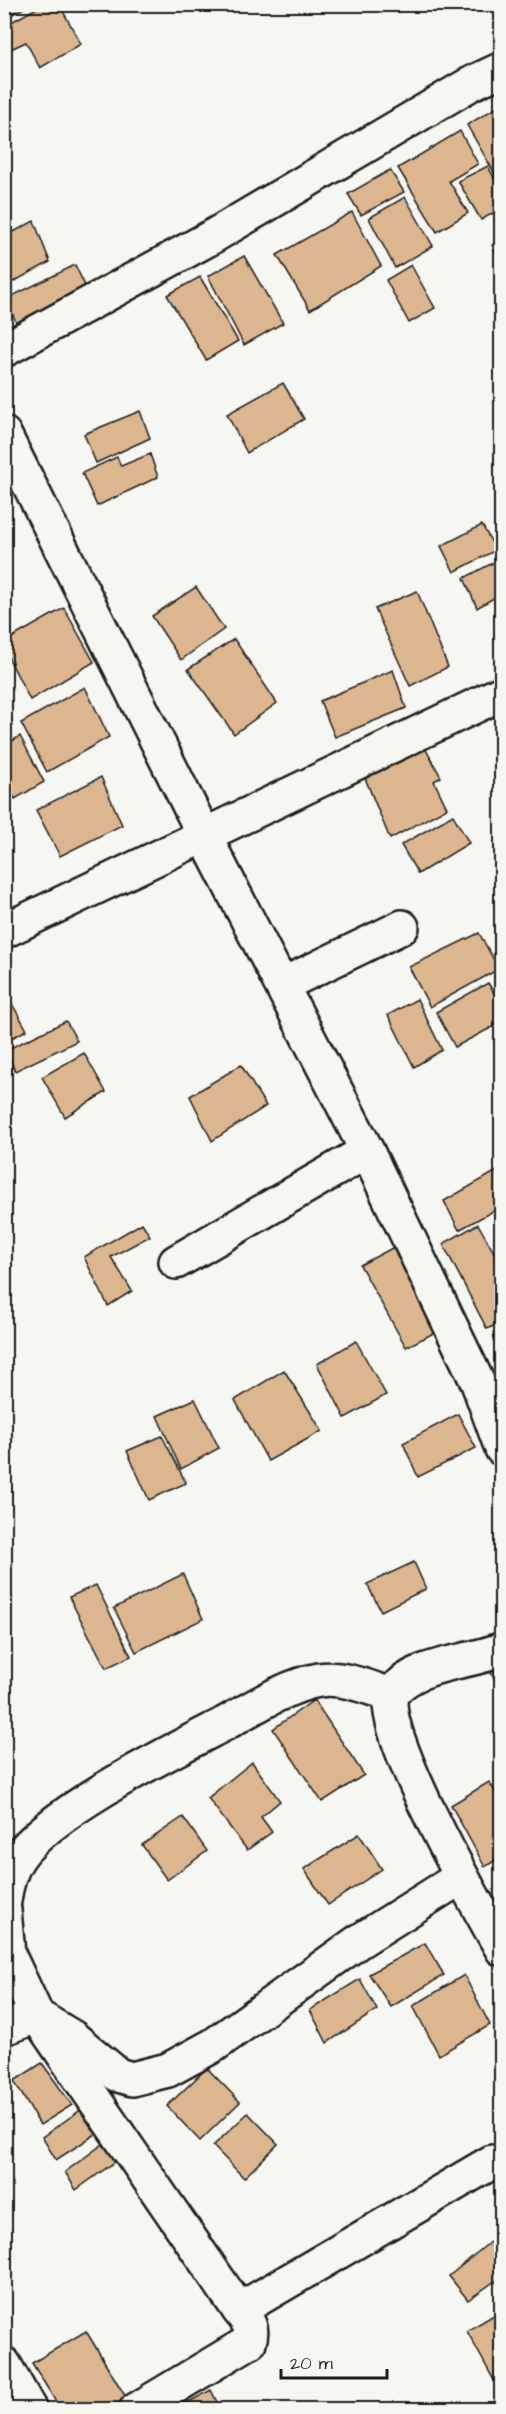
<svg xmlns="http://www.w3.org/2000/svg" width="506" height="2414" viewBox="0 0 506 2414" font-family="'Architects Daughter',sans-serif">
<rect width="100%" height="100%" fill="#f6f6f2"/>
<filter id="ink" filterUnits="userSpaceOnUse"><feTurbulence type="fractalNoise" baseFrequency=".0167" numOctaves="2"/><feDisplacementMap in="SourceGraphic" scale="12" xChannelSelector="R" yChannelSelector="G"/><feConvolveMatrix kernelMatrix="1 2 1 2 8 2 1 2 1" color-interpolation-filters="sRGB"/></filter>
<g filter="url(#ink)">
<g fill="#dcb68e" stroke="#1c1c1c" stroke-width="1.5">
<path d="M4,4H31L7,17Z"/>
<path d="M44,4H59L81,44L40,68L26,42L4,52V26Z"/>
<path d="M502,104V169L495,174L467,125Z"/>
<path d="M460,131L478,164L449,181L468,213L437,232L398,168Z"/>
<path d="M488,166L494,178L502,174V208L481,220L458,181Z"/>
<path d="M390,170L404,192L361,215L348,194Z"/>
<path d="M405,197L433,246L395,268L369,218Z"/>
<path d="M352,212L381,266L310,310L277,255Z"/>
<path d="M34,221L50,262L4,287V237Z"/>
<path d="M502,240V266L492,245Z"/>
<path d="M244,256L283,323L244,345L208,276Z"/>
<path d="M75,265L89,294L19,329L6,299Z"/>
<path d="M411,265L435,308L409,323L386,280Z"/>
<path d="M200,277L238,341L206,360L167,295Z"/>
<path d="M283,383L304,419L247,453L227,414Z"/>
<path d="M140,411L150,438L96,463L84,434Z"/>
<path d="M150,454L158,477L97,506L82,473L117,457L121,466Z"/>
<path d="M482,525L496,550L454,572L441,546Z"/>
<path d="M502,558V593L477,608L464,578Z"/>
<path d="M196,587L224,629L181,660L152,616Z"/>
<path d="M417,591L448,667L410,686L375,609Z"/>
<path d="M64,608L94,662L30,700L4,649V642Z"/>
<path d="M234,639L277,703L234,734L188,669Z"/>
<path d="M393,670L406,708L335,737L320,701Z"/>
<path d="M85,687L109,737L47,772L21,723Z"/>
<path d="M20,736L44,782L15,799L4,777V746Z"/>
<path d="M425,748L441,777L434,781L447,808L390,839L365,778L386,767L381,757Z"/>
<path d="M101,777L122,825L60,856L36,810Z"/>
<path d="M453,815L469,843L418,874L401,845Z"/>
<path d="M479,933L499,969L430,1007L409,967Z"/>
<path d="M488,983L502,1006V1022L455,1047L436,1012Z"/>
<path d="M7,995L27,1030L4,1042V996Z"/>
<path d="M417,999L442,1050L414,1067L388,1015Z"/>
<path d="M66,1021L77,1041L15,1071L6,1050Z"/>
<path d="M84,1053L106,1092L65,1117L42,1077Z"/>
<path d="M241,1065L266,1106L212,1141L190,1096Z"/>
<path d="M502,1168V1206L459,1230L444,1201Z"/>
<path d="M142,1223L150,1236L111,1257L132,1291L108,1306L84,1257Z"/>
<path d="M478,1224L502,1267V1322L487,1329L443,1244Z"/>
<path d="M396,1246L442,1329L406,1347L360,1265Z"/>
<path d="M356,1341L386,1395L345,1418L317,1364Z"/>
<path d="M284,1370L322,1431L268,1461L235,1400Z"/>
<path d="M195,1399L219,1448L181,1469L157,1416Z"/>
<path d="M458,1414L476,1448L418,1477L403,1443Z"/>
<path d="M162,1436L186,1483L149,1500L127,1451Z"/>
<path d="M414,1562L426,1589L381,1611L367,1584Z"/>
<path d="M183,1574L203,1619L136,1652L114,1608Z"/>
<path d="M96,1585L131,1656L106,1668L69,1597Z"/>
<path d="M502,1665V1691L490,1672Z"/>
<path d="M314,1700L364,1775L322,1802L273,1729Z"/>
<path d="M252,1762L280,1801L261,1817L272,1832L247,1850L208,1798Z"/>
<path d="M489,1782L502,1802V1856L485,1867L451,1805Z"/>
<path d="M183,1817L207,1851L167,1880L142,1845Z"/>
<path d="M359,1834L382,1869L328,1905L304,1869Z"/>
<path d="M425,1943L444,1975L391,2007L369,1974Z"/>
<path d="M464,1975L490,2025L439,2055L413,2006Z"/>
<path d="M360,1979L377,2010L327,2043L310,2010Z"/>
<path d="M42,2063L72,2105L40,2125L14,2081Z"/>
<path d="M207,2068L240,2102L200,2141L167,2106Z"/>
<path d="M82,2109L99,2132L56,2160L42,2137Z"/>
<path d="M248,2113L278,2144L244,2178L213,2146Z"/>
<path d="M103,2144L116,2161L76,2190L65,2172Z"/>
<path d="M502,2232V2290L495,2281L468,2300L449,2276Z"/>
<path d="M502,2310V2395L467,2331Z"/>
<path d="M86,2331L127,2399L109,2410H61L32,2363Z"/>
<path d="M211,2390L221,2410H174Z"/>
<path d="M4,2393L16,2410H4Z"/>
</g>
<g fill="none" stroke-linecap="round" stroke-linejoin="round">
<g stroke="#1c1c1c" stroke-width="38">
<g id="minor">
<path d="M4,350L210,238L472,83L502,69"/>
<path d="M4,434L204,835L367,1151L478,1383L502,1449"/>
<path d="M4,931L502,693"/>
<path d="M282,985L402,927"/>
<path d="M176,1262L367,1151"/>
<path d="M502,1649C468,1664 417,1662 393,1692C371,1720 482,1914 502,1949"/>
<path d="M4,1901C6,1886 9,1872 18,1858C49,1812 172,1751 224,1724C253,1708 286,1686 319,1680C342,1676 370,1688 391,1695"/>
<path d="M4,1910L8,1954L37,2016L72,2037L118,2075L132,2079L168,2070L214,2045L358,1942L461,1877"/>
<path d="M4,2028L37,2016L239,2310L492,2162"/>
<path d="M4,2364L30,2410"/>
<path d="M136,2410L249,2342C254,2328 248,2321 239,2310"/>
</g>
</g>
<use href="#minor" stroke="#f6f6f2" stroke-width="33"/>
</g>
</g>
<rect width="506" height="2414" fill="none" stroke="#f6f6f2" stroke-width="24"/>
<rect x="12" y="12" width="482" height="2390" fill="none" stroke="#1c1c1c" stroke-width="2" filter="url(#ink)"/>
<path d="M281 2369v9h106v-9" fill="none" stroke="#1c1c1c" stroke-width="3"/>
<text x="290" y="2369" font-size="18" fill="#1c1c1c" stroke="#f6f6f2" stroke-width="4.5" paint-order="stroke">20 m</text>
</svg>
